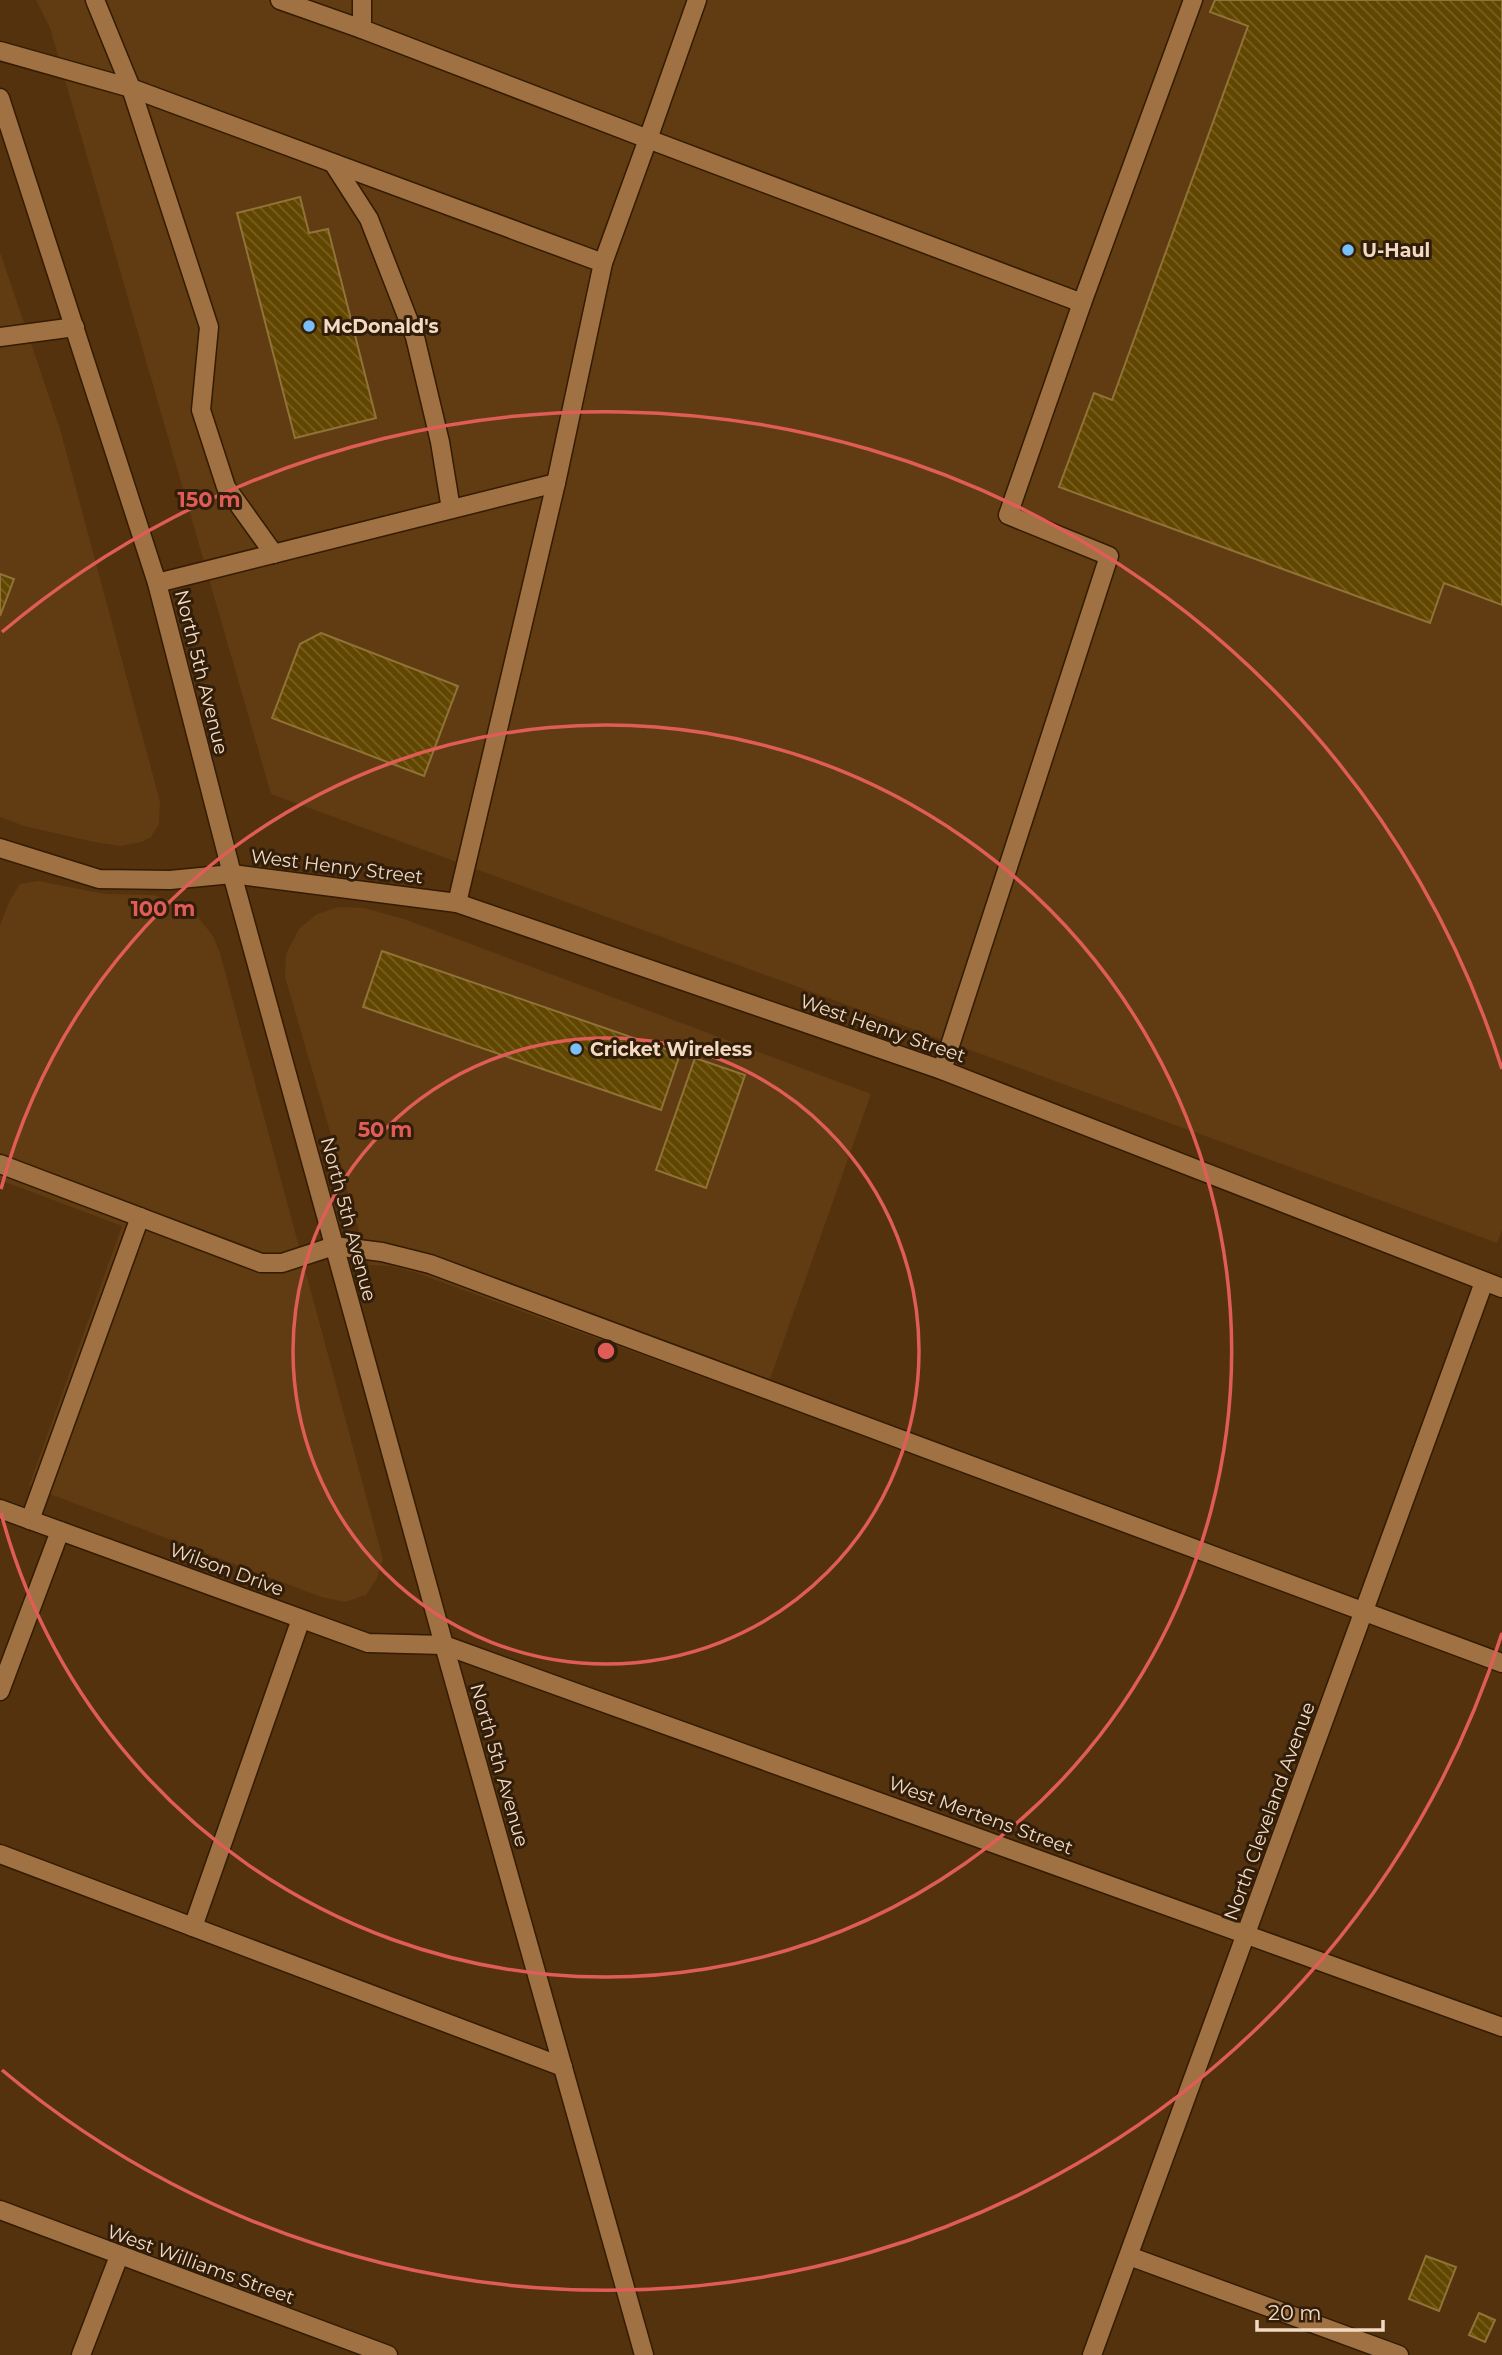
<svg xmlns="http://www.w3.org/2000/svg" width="1502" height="2355" viewBox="0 0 1502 2355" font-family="Montserrat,sans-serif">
<defs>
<pattern id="building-back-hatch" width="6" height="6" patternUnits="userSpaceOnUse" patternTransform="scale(1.75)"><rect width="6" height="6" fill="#614600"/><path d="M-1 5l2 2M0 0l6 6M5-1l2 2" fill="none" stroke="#786024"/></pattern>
</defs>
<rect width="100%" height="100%" fill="#54320d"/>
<g fill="#613b11">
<path d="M36,0H1502V1230L1497,1243L271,794L50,28Z"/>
<path d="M0,252L60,429L160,802L159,824L151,837L141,842L120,846L94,842L24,826L0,817Z"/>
<path d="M38,881L105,894L154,895L181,904L198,917L213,936L220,953L383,1559L377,1578L366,1595L345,1602L321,1597L29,1486L122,1226L0,1180V925L10,900L20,884Z"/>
<path d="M339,907L364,908L404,919L871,1094L763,1399L414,1272L390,1266L369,1265L285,977L286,954L299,929L317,914Z"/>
</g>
<g fill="url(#building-back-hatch)" stroke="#907337" stroke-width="2">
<path d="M1215,0H1502V605L1444,583L1430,623L1059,487L1094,393L1112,400L1248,26L1210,12Z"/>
<path d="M300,197L309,233L328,229L376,418L295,438L237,213Z"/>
<path d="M0,574L14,579L0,616Z"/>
<path d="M321,633L458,686L424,776L272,718L300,644Z"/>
<path d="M382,951L680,1054L661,1110L363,1007Z"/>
<path d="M695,1058L745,1075L706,1188L656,1170Z"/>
<path d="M1426,2256L1456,2267L1439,2311L1409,2299Z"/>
<path d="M1479,2313L1495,2320L1485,2342L1469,2335Z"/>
</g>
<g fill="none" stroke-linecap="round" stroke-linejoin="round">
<g stroke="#331c03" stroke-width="21">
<g id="lane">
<path d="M95,0L131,88L603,263L556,483L457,903"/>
<path d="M280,0L362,29"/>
<path d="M362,0V29L648,139L697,0"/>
<path d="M0,51L131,88L209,327L201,410L226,487L274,554"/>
<path d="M333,163L369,219L415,337L440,442L451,509"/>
<path d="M603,263L648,139L1082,303"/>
<path d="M0,337L75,327"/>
<path d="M157,583L556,483"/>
<path d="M942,1070L1109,556L1008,515L1082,303L1193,0"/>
<path d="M0,1164L261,1263H282L334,1246L382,1252L430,1264L1502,1663"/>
<path d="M30,1520L140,1217"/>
<path d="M0,1691L60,1531"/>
<path d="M0,1854L563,2067"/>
<path d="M193,1927L301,1619"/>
<path d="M1129,2256L1399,2355"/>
</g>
</g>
<g stroke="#331c03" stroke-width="21">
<g id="street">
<path d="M0,848L99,879L170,880L232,874L457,903L942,1070L1502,1288"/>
<path d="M0,1509L368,1643L444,1645L1502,2027"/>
<path d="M0,2210L388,2355"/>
<path d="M81,2355L119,2256"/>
<path d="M1092,2355L1484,1282"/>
</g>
</g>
<g stroke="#331c03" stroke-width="21">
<path id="secondary" d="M0,98L157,583L232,874L444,1645L644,2355"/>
</g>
<use href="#lane" stroke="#a07143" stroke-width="18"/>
<use href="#street" stroke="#a07143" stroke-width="18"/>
<use href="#secondary" stroke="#a07143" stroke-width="18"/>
</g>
<g fill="none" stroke="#df5d56" stroke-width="3.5">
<circle cx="606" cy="1351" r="313"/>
<path d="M1 1189A626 626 0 1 1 1 1513"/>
<path d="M1502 1633A939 939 0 0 1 2 2070M2 632A939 939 0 0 1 1502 1069"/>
</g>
<g fill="#79bff8" stroke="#301d0a" stroke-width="2.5">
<circle cx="1348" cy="250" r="7"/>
<circle cx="309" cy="326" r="7"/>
<circle cx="576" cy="1049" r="7"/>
</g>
<g text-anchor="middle" stroke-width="6" stroke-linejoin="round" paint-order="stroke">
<g font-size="19" font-weight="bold" fill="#f4dac2" stroke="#301d0a" text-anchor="start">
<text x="1362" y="257">U-Haul</text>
<text x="323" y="333">McDonald's</text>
<text x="590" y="1056">Cricket Wireless</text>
</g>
<g font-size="19" fill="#f4dac2" stroke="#301d0a">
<text transform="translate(202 672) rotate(76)" y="7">North 5th Avenue</text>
<text transform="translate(337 866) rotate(7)" y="7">West Henry Street</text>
<text transform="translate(883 1028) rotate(19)" y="7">West Henry Street</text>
<text transform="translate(349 1219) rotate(75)" y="7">North 5th Avenue</text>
<text transform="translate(227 1569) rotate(20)" y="7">Wilson Drive</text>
<text transform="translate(500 1765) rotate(74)" y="7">North 5th Avenue</text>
<text transform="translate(1269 1811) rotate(-70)" y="7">North Cleveland Avenue</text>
<text transform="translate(981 1815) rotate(20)" y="7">West Mertens Street</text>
<text transform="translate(201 2264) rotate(20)" y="7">West Williams Street</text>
</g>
</g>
<circle cx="606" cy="1351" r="10" fill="#df5d56" stroke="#301d0a" stroke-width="3.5"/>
<g font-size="21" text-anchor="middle" font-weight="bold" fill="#df5d56" stroke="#301d0a" stroke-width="6" stroke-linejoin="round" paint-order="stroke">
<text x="209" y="507">150 m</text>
<text x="163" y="916">100 m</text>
<text x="385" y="1137">50 m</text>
</g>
<path d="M1257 2320v10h126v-10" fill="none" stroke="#f4dac2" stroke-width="3.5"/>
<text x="1268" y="2320" font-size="21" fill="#f4dac2" stroke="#301d0a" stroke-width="5" paint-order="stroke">20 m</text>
</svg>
